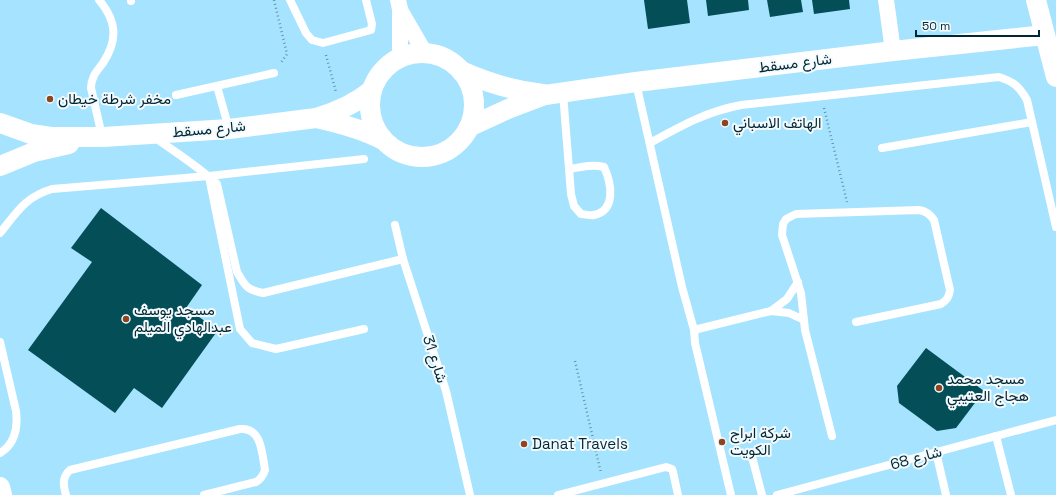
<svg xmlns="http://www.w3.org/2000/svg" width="1056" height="495" viewBox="0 0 1056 495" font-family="'Space Grotesk',Vazirmatn,sans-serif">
<rect width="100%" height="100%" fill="#a5e3ff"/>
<g fill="#034e57">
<path d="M644,0H687L690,23L648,29Z"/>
<path d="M706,0H748L749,10L708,16Z"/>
<path d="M767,0H801L803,12L770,17Z"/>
<path d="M812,0H849L850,9L814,14Z"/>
<path d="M101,208L202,285L186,308L218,330L162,408L134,388L115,413L28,350L92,262L71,248Z"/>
<path d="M926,348L984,391L956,428L937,431L899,403L897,386Z"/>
</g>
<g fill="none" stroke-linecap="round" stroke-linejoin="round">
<g stroke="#6396ab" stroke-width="2.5" stroke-dasharray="1 3" stroke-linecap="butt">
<path d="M274,0L287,54L280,64"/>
<path d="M326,55L336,92"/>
<path d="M824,108L847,202"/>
<path d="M575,361L601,473"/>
</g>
<g stroke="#fff" stroke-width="8">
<path d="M99,0C117,21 118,40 103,63C97,71 91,77 91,88L102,136"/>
<path d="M131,0V1"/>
<path d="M290,0L306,33L312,40L323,43L371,30L372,24L366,0"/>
<path d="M636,83L682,287L694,330L695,343L731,495"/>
<path d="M217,86L229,129"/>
<path d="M563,93L571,194L574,206L581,214C585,214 590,216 594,215C617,210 611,182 604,167C592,164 581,167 570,169"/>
<path d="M176,95L274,73"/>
<path d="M154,137C175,152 198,166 217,184L237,272C245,286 247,290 263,293L403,259"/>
<path d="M650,143C681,126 705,112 741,105L999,77C1014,82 1019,86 1027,100L1056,227"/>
<path d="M882,148L1032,122"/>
<path d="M209,177L240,329L252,343L276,349L364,329"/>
<path d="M395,225L403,259L446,391L470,495"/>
<path d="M0,233C17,212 25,197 52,189L209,176L364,159"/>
<path d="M771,311L787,299L798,282"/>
<path d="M694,330L771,311L789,313L804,320"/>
<path d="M0,342L16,411C18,428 15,444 0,453"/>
<path d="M832,436L805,330L801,293L782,235L783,224L786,219L796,214L919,210C926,211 930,214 934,220L950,290C949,297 947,300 941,304L856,322"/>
<path d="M996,436L1011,495"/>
<path d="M936,452L946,495"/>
<path d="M751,453L762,495"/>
<path d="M66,495C63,485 62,477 70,470L240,429C262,427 262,454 265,470C263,476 261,479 256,482L204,495"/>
<path d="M558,495L666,467L672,469L673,472L678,495"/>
<path d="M777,495L1056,420"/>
</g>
<g stroke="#fff" stroke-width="16">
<path d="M398,0L400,9V57"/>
<path d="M886,0L893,51"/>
<path d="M400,10L425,53"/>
</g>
<g stroke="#fff" stroke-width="20">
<path d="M1036,0L1056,77"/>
<circle cx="422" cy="105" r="52"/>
<path d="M461,71C488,83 514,91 543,94"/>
<path d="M316,118C339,123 362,129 383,140"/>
<path d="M0,123L31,134L51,137H103L229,129L316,118C337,112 355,104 372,90"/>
<path d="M469,127L508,109L545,95L636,82L893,51L1045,35"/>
<path d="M0,166L34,152L69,144"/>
<path d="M0,487L2,495"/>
</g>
</g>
<g fill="#8c461f" stroke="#f3fbfe" stroke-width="1.5">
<circle cx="50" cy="99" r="4"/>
<circle cx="725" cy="123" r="4"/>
<circle cx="126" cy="319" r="4"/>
<circle cx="939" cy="388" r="4"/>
<circle cx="722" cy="442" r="4"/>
<circle cx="524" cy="444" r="4"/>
</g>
<g text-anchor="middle" stroke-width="4" stroke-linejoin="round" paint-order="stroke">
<g font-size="15" fill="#032633" stroke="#f3fbfe">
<text transform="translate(795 63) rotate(-7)" y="5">شارع مسقط</text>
<text transform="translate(209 129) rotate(-5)" y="5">شارع مسقط</text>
<text transform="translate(435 359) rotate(72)" y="5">شارع 31</text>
<text transform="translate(916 458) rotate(-15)" y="5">شارع 68</text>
</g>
<g font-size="15" fill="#032633" stroke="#f3fbfe" text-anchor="start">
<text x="58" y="104">مخفر شرطة خيطان</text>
<text x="733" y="128">الهاتف الاسباني</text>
<text x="134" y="315">مسجد يوسف<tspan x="134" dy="17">عبدالهادي الميلم</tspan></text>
<text x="947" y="384">مسجد محمد<tspan x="947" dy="17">هجاج العتيبي</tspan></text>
<text x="730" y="438">شركة ابراج<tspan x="730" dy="17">الكويت</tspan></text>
<text x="532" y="449">Danat Travels</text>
</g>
</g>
<path d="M916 30v6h123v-6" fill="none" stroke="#032633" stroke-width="2"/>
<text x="922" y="30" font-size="12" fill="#032633" stroke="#f3fbfe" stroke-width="3" paint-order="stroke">50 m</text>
</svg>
